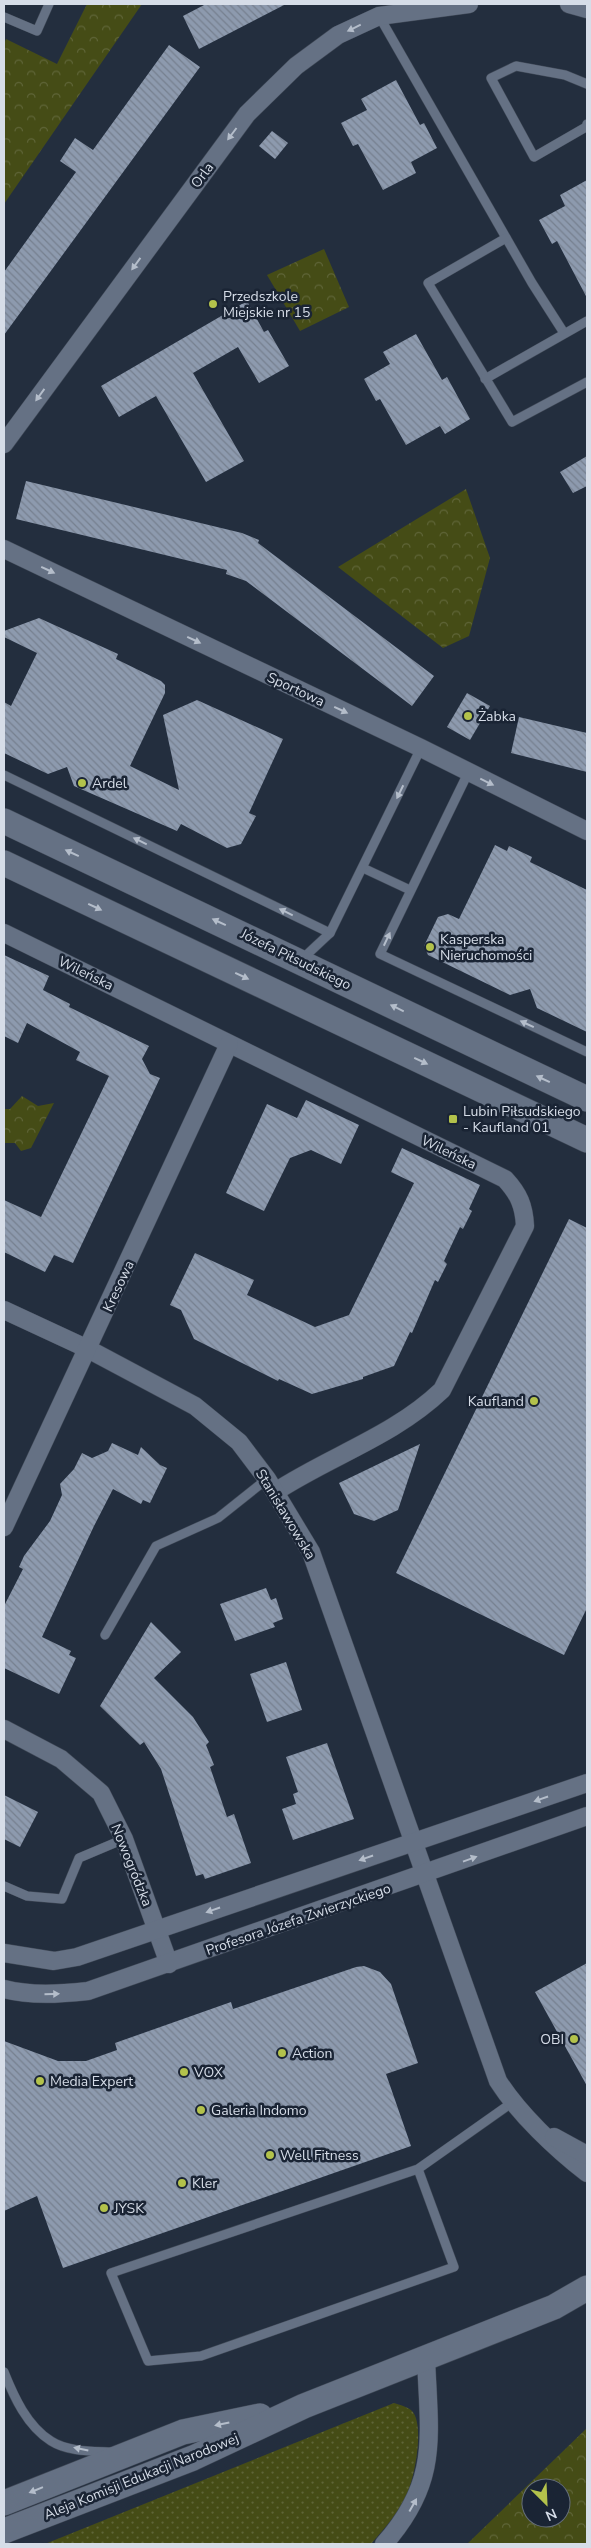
<svg xmlns="http://www.w3.org/2000/svg" width="591" height="2548" viewBox="0 0 591 2548" font-family="'Nunito Sans',sans-serif">
<defs>
<pattern id="grass-dots" width="8" height="8" patternUnits="userSpaceOnUse" patternTransform="scale(1.25)"><rect width="8" height="8" fill="#454c16"/><path d="M2 2h.1M6 6h.1" fill="none" stroke="#5f6538" stroke-width="1.8" stroke-linecap="round"/></pattern>
<pattern id="park-crowns" width="20" height="18" patternUnits="userSpaceOnUse" patternTransform="scale(1.25)"><rect width="20" height="18" fill="#454c16"/><path d="M2 6a3 3 0 1 1 6 0M12 15a3 3 0 1 1 6 0" fill="none" stroke="#5f6538"/></pattern>
<pattern id="building-back-hatch" width="6" height="6" patternUnits="userSpaceOnUse" patternTransform="scale(1.25)"><rect width="6" height="6" fill="#8d9aae"/><path d="M-1 5l2 2M0 0l6 6M5-1l2 2" fill="none" stroke="#76808f"/></pattern>
</defs>
<rect width="100%" height="100%" fill="#232e3e"/>
<path fill="url(#grass-dots)" d="M394,2403C400,2405 408,2407 412,2411C426,2426 413,2486 404,2501C395,2517 382,2531 371,2544H45Z"/>
<g fill="url(#park-crowns)" fill-rule="evenodd">
<path d="M87,4H142L4,204V44L6,39L57,64Z"/>
<path d="M324,249L349,307L300,331L267,275Z"/>
<path d="M466,489L490,558L469,636L443,648L338,567Z"/>
<path d="M22,1096L38,1106L54,1103L31,1148L21,1151L15,1143H4V1109H10Z"/>
<path d="M587,2428V2544H467ZM531,2488H561V2518H531Z"/>
</g>
<g fill="url(#building-back-hatch)">
<path d="M206,4H286L199,49L183,16Z"/>
<path d="M169,45L200,67L4,335V272L76,172L60,161L75,138L93,150Z"/>
<path d="M396,80L420,125L424,123L437,148L411,162L416,173L383,190L358,144L353,146L341,123L367,110L361,99Z"/>
<path d="M272,131L288,143L275,159L259,146Z"/>
<path d="M587,180V298L557,241L552,244L539,220L565,206L560,195Z"/>
<path d="M247,301L264,332L268,330L289,366L259,383L238,347L193,373L244,461L206,482L156,396L119,417L101,386Z"/>
<path d="M416,334L442,380L447,377L470,419L445,434L440,426L406,445L380,399L376,401L364,379L390,364L383,352Z"/>
<path d="M587,456V486L573,493L560,472Z"/>
<path d="M26,481L242,533L259,540L258,543L434,676L412,706L246,581L226,574L227,570L16,519Z"/>
<path d="M39,618L118,654L116,659L161,681L165,685V693L130,766L179,790L163,715L197,700L283,739L249,813L256,816L241,844L227,848L181,824L177,831L74,786L67,767L48,774L4,753V702L11,706L37,653L4,637V631Z"/>
<path d="M467,693L490,706L470,740L447,727Z"/>
<path d="M519,717L587,733V772L511,753Z"/>
<path d="M495,845L507,851L509,846L532,857L530,862L587,890V1032L537,1008L530,989L510,995L428,955L424,946L438,917L448,914L459,919Z"/>
<path d="M4,955L49,976L43,990L70,1004L69,1007L149,1046L142,1059L150,1074L160,1078L73,1263L54,1255L45,1272L4,1252V1200L41,1217L109,1076L76,1060L80,1052L27,1023L18,1043L4,1036Z"/>
<path d="M306,1100L359,1125L341,1164L311,1150L290,1158L264,1211L226,1193L267,1104L297,1118Z"/>
<path d="M402,1148L480,1185L469,1209L472,1211L463,1229L460,1227L444,1261L447,1264L438,1282L435,1280L412,1333L410,1332L394,1366L363,1377V1379L312,1394L279,1379L278,1381L194,1339L181,1310L170,1305L195,1253L254,1280L247,1295L315,1327L349,1315L414,1183L391,1172Z"/>
<path d="M569,1219L587,1228V1608L564,1655L396,1573Z"/>
<path d="M112,1443L138,1455L141,1447L160,1465L167,1468L150,1503L143,1500L141,1504L113,1489L94,1526L42,1637L71,1651L69,1655L76,1658L59,1694L4,1668V1606L23,1569L19,1567L24,1556L50,1521L62,1495L60,1484L74,1469L82,1453L92,1458L108,1451Z"/>
<path d="M420,1444L398,1510L374,1521L354,1514L339,1483Z"/>
<path d="M266,1588L271,1600L276,1598L283,1619L273,1623L275,1627L235,1641L220,1604Z"/>
<path d="M151,1622L181,1652L154,1678L193,1717L209,1742L206,1745L214,1765L210,1767L227,1817L234,1814L251,1863L205,1879L203,1874L196,1876L161,1769L144,1742L140,1745L100,1706Z"/>
<path d="M286,1662L302,1710L267,1722L250,1674Z"/>
<path d="M327,1743L354,1819L293,1840L282,1809L296,1804L293,1794L298,1792L286,1757Z"/>
<path d="M4,1795L38,1812L20,1847L4,1839Z"/>
<path d="M587,1963V2086L535,1992Z"/>
<path d="M364,1966L380,1972L391,1984L418,2063L386,2074L411,2146L63,2268L37,2196L4,2211V2041L58,2061H86L117,2050L115,2043L231,2002L233,2009L356,1967Z"/>
</g>
<g fill="none" stroke-linecap="round" stroke-linejoin="round">
<g stroke="#414a58" stroke-width="10">
<g id="lane">
<path d="M379,16L532,283L564,333"/>
<path d="M4,17L37,31L49,4"/>
<path d="M587,84L565,75L516,66L491,78L534,157L586,127L587,124"/>
<path d="M506,238L428,283L512,422L587,382"/>
<path d="M485,379L587,321"/>
<path d="M468,773L380,954L587,1052"/>
<path d="M4,775L330,933"/>
<path d="M363,868L410,890"/>
<path d="M300,961L330,933L421,748"/>
<path d="M105,1635L156,1546L218,1518L267,1479"/>
<path d="M4,1886L27,1896L62,1899L79,1858L124,1839"/>
<path d="M418,2169L454,2267L201,2356L148,2361L111,2273L418,2169L513,2102"/>
<path d="M4,2372C14,2397 27,2426 51,2441C68,2452 93,2451 112,2452"/>
</g>
</g>
<g stroke="#414a58" stroke-width="19">
<g id="street">
<path d="M569,4L587,9"/>
<path d="M4,444L247,114L296,66L338,35L379,16L469,4"/>
<path d="M4,549L421,748L587,831"/>
<path d="M4,933L505,1179C519,1194 524,1206 525,1226L442,1390C394,1436 330,1456 275,1492"/>
<path d="M4,1310L88,1349L195,1406L239,1442L267,1479L311,1552L498,2081C519,2114 556,2149 587,2173"/>
<path d="M4,1527L229,1044"/>
<path d="M4,1729L61,1759L101,1793L124,1839L169,1964"/>
<path d="M4,1953L54,1961L77,1957L587,1783"/>
<path d="M4,1989C31,1996 60,1994 88,1991L587,1816"/>
<path d="M554,2137L587,2155"/>
<path d="M384,2544C440,2481 429,2436 426,2358"/>
</g>
</g>
<g stroke="#414a58" stroke-width="26">
<g id="secondary">
<path d="M4,821L587,1099"/>
<path d="M4,863L587,1140"/>
<path d="M4,2503L183,2432L260,2416"/>
<path d="M4,2531L193,2458L304,2406L554,2307L587,2288"/>
</g>
</g>
<use href="#lane" stroke="#657184" stroke-width="9"/>
<use href="#street" stroke="#657184" stroke-width="18"/>
<use href="#secondary" stroke="#657184" stroke-width="25"/>
</g>
<defs><path id="oneway-solid" d="M-6-.8H1V-3.2L6.5 0L1 3.2V.8H-6Z" transform="scale(1.25)"/></defs>
<g fill="#b4bdca">
<use href="#oneway-solid" transform="translate(354 28) rotate(154)"/>
<use href="#oneway-solid" transform="translate(232 134) rotate(127)"/>
<use href="#oneway-solid" transform="translate(136 264) rotate(126)"/>
<use href="#oneway-solid" transform="translate(40 395) rotate(126)"/>
<use href="#oneway-solid" transform="translate(48 570) rotate(25)"/>
<use href="#oneway-solid" transform="translate(194 640) rotate(25)"/>
<use href="#oneway-solid" transform="translate(341 710) rotate(25)"/>
<use href="#oneway-solid" transform="translate(487 782) rotate(26)"/>
<use href="#oneway-solid" transform="translate(400 792) rotate(116)"/>
<use href="#oneway-solid" transform="translate(140 841) rotate(-154)"/>
<use href="#oneway-solid" transform="translate(72 853) rotate(-155)"/>
<use href="#oneway-solid" transform="translate(95 907) rotate(25)"/>
<use href="#oneway-solid" transform="translate(286 912) rotate(-154)"/>
<use href="#oneway-solid" transform="translate(219 922) rotate(-155)"/>
<use href="#oneway-solid" transform="translate(387 939) rotate(-65)"/>
<use href="#oneway-solid" transform="translate(242 976) rotate(25)"/>
<use href="#oneway-solid" transform="translate(397 1008) rotate(-154)"/>
<use href="#oneway-solid" transform="translate(527 1024) rotate(-155)"/>
<use href="#oneway-solid" transform="translate(421 1061) rotate(25)"/>
<use href="#oneway-solid" transform="translate(543 1079) rotate(-155)"/>
<use href="#oneway-solid" transform="translate(541 1799) rotate(161)"/>
<use href="#oneway-solid" transform="translate(366 1858) rotate(161)"/>
<use href="#oneway-solid" transform="translate(470 1859) rotate(-20)"/>
<use href="#oneway-solid" transform="translate(213 1910) rotate(161)"/>
<use href="#oneway-solid" transform="translate(52 1994) rotate(-1)"/>
<use href="#oneway-solid" transform="translate(222 2424) rotate(168)"/>
<use href="#oneway-solid" transform="translate(81 2449) rotate(-168)"/>
<use href="#oneway-solid" transform="translate(36 2490) rotate(158)"/>
<use href="#oneway-solid" transform="translate(413 2505) rotate(-61)"/>
</g>
<g fill="#b3c24b" stroke="#1a2434" stroke-width="2">
<circle cx="213" cy="304" r="5"/>
<circle cx="468" cy="716" r="5"/>
<circle cx="82" cy="783" r="5"/>
<circle cx="430" cy="947" r="5"/>
<rect x="448" y="1114" width="10" height="10" rx="2.5"/>
<circle cx="534" cy="1401" r="5"/>
<circle cx="574" cy="2039" r="5"/>
<circle cx="282" cy="2053" r="5"/>
<circle cx="184" cy="2072" r="5"/>
<circle cx="40" cy="2081" r="5"/>
<circle cx="201" cy="2110" r="5"/>
<circle cx="270" cy="2155" r="5"/>
<circle cx="182" cy="2183" r="5"/>
<circle cx="104" cy="2208" r="5"/>
</g>
<g text-anchor="middle" stroke-width="5" stroke-linejoin="round" paint-order="stroke">
<g font-size="14" fill="#d6dde8" stroke="#1a2434">
<text transform="translate(202 175) rotate(-53)" y="5">Orla</text>
<text transform="translate(296 689) rotate(25)" y="5">Sportowa</text>
<text transform="translate(296 959) rotate(26)" y="5">Józefa Piłsudskiego</text>
<text transform="translate(86 973) rotate(26)" y="5">Wileńska</text>
<text transform="translate(449 1152) rotate(26)" y="5">Wileńska</text>
<text transform="translate(118 1286) rotate(-65)" y="5">Kresowa</text>
<text transform="translate(286 1514) rotate(59)" y="5">Stanisławowska</text>
<text transform="translate(132 1865) rotate(68)" y="5">Nowogródzka</text>
<text transform="translate(298 1919) rotate(-19)" y="5">Profesora Józefa Zwierzyckiego</text>
<text transform="translate(141 2476) rotate(-22)" y="5">Aleja Komisji Edukacji Narodowej</text>
</g>
<g font-size="14" fill="#d6dde8" stroke="#1a2434" text-anchor="start">
<text x="223" y="301">Przedszkole<tspan x="223" dy="16">Miejskie nr 15</tspan></text>
<text x="478" y="721">Żabka</text>
<text x="92" y="788">Ardel</text>
<text x="440" y="944">Kasperska<tspan x="440" dy="16">Nieruchomości</tspan></text>
<text x="463" y="1116">Lubin Piłsudskiego<tspan x="463" dy="16">- Kaufland 01</tspan></text>
<text x="524" y="1406" text-anchor="end">Kaufland</text>
<text x="564" y="2044" text-anchor="end">OBI</text>
<text x="292" y="2058">Action</text>
<text x="194" y="2077">VOX</text>
<text x="50" y="2086">Media Expert</text>
<text x="211" y="2115">Galeria Indomo</text>
<text x="280" y="2160">Well Fitness</text>
<text x="192" y="2188">Kler</text>
<text x="114" y="2213">JYSK</text>
</g>
</g>
<rect width="591" height="2548" fill="none" stroke="#d6dde8" stroke-width="10"/>
<g transform="translate(546 2503) rotate(156)"><circle r="24" fill="#1a2434" stroke="#656e7c"/>
<path d="M0-4L9 19L0 12L-9 19Z" fill="#b3c24b"/>
<text y="-8" font-size="14" font-weight="bold" text-anchor="middle" fill="#d6dde8">N</text>
</g>
</svg>
